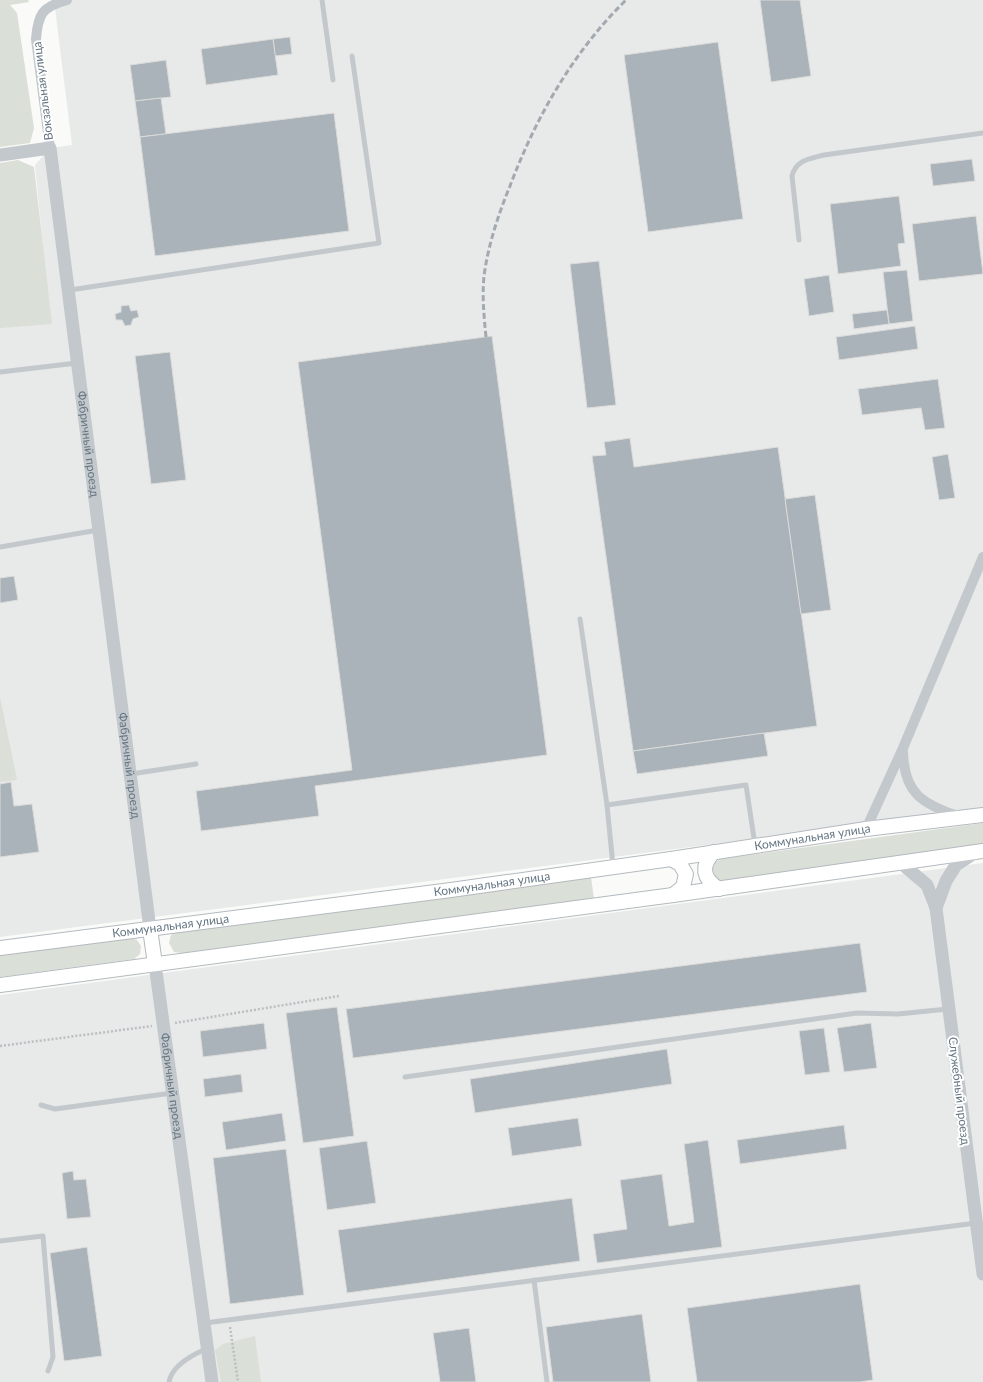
<svg xmlns="http://www.w3.org/2000/svg" width="983" height="1382" viewBox="0 0 983 1382" font-family="Lato,sans-serif">
<rect width="100%" height="100%" fill="#fafaf8"/>
<g fill="#e8e9e9">
<path d="M54,0H983V809L0,937V252L43,246L35,165L50,148L72,145Z"/>
<path d="M983,863V1382H0V995Z"/>
</g>
<g fill="#dadfd7">
<path d="M0,0H28L29,2L10,5L17,13L34,128L30,143L0,147Z"/>
<path d="M18,160L34,167L52,324L0,328V163Z"/>
<path d="M0,697L17,780L0,782Z"/>
<path d="M983,823V846L723,882L719,881L713,874V864L720,859Z"/>
<path d="M591,877L594,899L182,953L174,952L169,943L171,935L179,931Z"/>
<path d="M131,938L137,940L141,946L140,954L134,959L0,977V955Z"/>
<path d="M255,1336L261,1382H221L215,1350L223,1344Z"/>
</g>
<g fill="#aab3b9" stroke="#dcdcda">
<path d="M760,0H800L811,76L771,82Z"/>
<path d="M290,37L292,54L275,56L273,39Z"/>
<path d="M273,39L278,75L206,85L201,49Z"/>
<path d="M718,42L743,219L648,232L624,55Z"/>
<path d="M166,60L171,97L135,101L130,65Z"/>
<path d="M161,98L166,134L140,137L135,101Z"/>
<path d="M334,113L349,231L155,256L140,137Z"/>
<path d="M972,159L975,181L933,186L930,164Z"/>
<path d="M899,196L905,243L898,244L901,266L838,274L830,204Z"/>
<path d="M976,216L983,274L919,281L912,224Z"/>
<path d="M599,261L616,405L587,408L570,264Z"/>
<path d="M907,270L913,321L889,324L883,272Z"/>
<path d="M829,275L834,312L809,316L804,279Z"/>
<path d="M129,305L131,311L137,310L139,317L133,319L131,325L125,326L122,320H116L115,314L121,312V306Z"/>
<path d="M887,310L889,324L854,329L852,314Z"/>
<path d="M915,326L918,349L839,360L836,337Z"/>
<path d="M492,336L547,755L315,786L319,816L201,831L196,791L352,770L298,362Z"/>
<path d="M170,352L186,480L151,484L135,356Z"/>
<path d="M938,379L945,428L925,430L921,408L862,415L858,389Z"/>
<path d="M630,438L634,467L778,447L817,726L633,751L592,456L606,455L604,442Z"/>
<path d="M948,454L955,498L939,500L932,457Z"/>
<path d="M815,495L831,610L801,614L785,499Z"/>
<path d="M14,576L18,600L0,603V578Z"/>
<path d="M764,733L768,756L637,774L633,751Z"/>
<path d="M11,782L14,806L32,804L39,852L0,857V784Z"/>
<path d="M860,943L867,992L353,1058L346,1009Z"/>
<path d="M337,1007L354,1136L303,1143L286,1013Z"/>
<path d="M264,1023L267,1049L203,1057L200,1031Z"/>
<path d="M871,1023L877,1068L844,1072L837,1028Z"/>
<path d="M824,1028L830,1072L805,1075L799,1031Z"/>
<path d="M667,1049L672,1084L475,1113L470,1079Z"/>
<path d="M241,1074L243,1092L205,1097L203,1079Z"/>
<path d="M282,1113L286,1141L226,1150L222,1122Z"/>
<path d="M578,1118L582,1146L512,1156L508,1128Z"/>
<path d="M844,1125L847,1149L740,1164L737,1140Z"/>
<path d="M708,1140L722,1247L597,1263L593,1234L627,1229L620,1180L662,1174L669,1226L694,1222L684,1144Z"/>
<path d="M367,1141L376,1203L327,1210L319,1148Z"/>
<path d="M286,1149L304,1295L230,1304L213,1158Z"/>
<path d="M73,1171L74,1180L86,1179L91,1217L67,1219L62,1173Z"/>
<path d="M572,1198L580,1261L347,1293L338,1230Z"/>
<path d="M87,1247L102,1356L64,1361L50,1253Z"/>
<path d="M860,1284L873,1380L860,1382H697L687,1308Z"/>
<path d="M642,1314L651,1382H553L546,1327Z"/>
<path d="M469,1328L476,1382H440L433,1333Z"/>
</g>
<g fill="none" stroke-linecap="round" stroke-linejoin="round">
<g stroke="#b3babf" stroke-width="16">
<g id="secondary">
<path d="M714,852C700,866 703,879 719,889"/>
<path d="M671,859L680,864L686,874L683,887L673,895"/>
<path d="M150,929L155,964"/>
<path id="s3" d="M0,948L451,890L671,859L866,829L983,815"/>
<path d="M0,985L673,895L983,851"/>
</g>
</g>
<g stroke="#bbbfc2" stroke-width="2.5" stroke-dasharray="2 2" stroke-linecap="butt">
<path d="M175,1023L339,996"/>
<path d="M0,1046L152,1026"/>
<path d="M230,1327L238,1382"/>
</g>
<g stroke="#c3c8cc" stroke-width="5">
<path d="M322,0L333,80"/>
<path d="M799,240L792,176C796,160 809,159 824,155L983,133"/>
<path d="M70,290L379,243L352,56"/>
<path d="M0,372L77,363"/>
<path d="M0,547L98,530"/>
<path d="M580,619L607,805L613,866"/>
<path d="M131,774L196,764"/>
<path d="M607,805L746,785L755,845"/>
<path d="M405,1077L857,1013L898,1014L948,1009"/>
<path d="M41,1105L55,1109L172,1093"/>
<path d="M0,1241L43,1236L53,1357L48,1371"/>
<path d="M534,1280L547,1382"/>
<path d="M205,1323L976,1223"/>
<path d="M169,1382C172,1365 192,1355 206,1349"/>
</g>
<g stroke="#c3c8cc" stroke-width="10">
<path d="M50,148L36,39C38,14 42,7 67,0"/>
<path d="M903,752C904,793 922,804 958,816"/>
<path d="M866,829L903,748L983,557"/>
</g>
<g stroke="#c3c8cc" stroke-width="13">
<path id="s1" d="M0,155L50,148L150,929"/>
<path d="M901,863L927,885L936,908L983,1274"/>
<path d="M936,908L946,881L956,865L974,853"/>
<path id="s2" d="M155,964L212,1382"/>
</g>
<use href="#secondary" stroke="#fff" stroke-width="14"/>
<path stroke="#a2aab0" stroke-width="3" stroke-dasharray="6 3" stroke-linecap="butt" d="M486,337C484,316 482,297 484,276C488,246 498,215 510,186C536,117 573,52 626,0"/>
</g>
<g text-anchor="middle" stroke-width="4" stroke-linejoin="round" paint-order="stroke">
<g font-size="12" fill="#657683" stroke="#fff">
<text transform="translate(43 91) rotate(-97)" y="4">Вокзальная улица</text>
<text dy="4" stroke="none"><textPath href="#s1" startOffset="349">Фабричный проезд</textPath></text>
<text dy="4" stroke="none"><textPath href="#s1" startOffset="673">Фабричный проезд</textPath></text>
<text dy="4" stroke="none"><textPath href="#s3" startOffset="820">Коммунальная улица</textPath></text>
<text dy="4" stroke="none"><textPath href="#s3" startOffset="496">Коммунальная улица</textPath></text>
<text dy="4" stroke="none"><textPath href="#s3" startOffset="172">Коммунальная улица</textPath></text>
<text dy="4" stroke="none"><textPath href="#s2" startOffset="123">Фабричный проезд</textPath></text>
<text transform="translate(959 1091) rotate(83)" y="4">Служебный проезд</text>
</g>
</g>
</svg>
